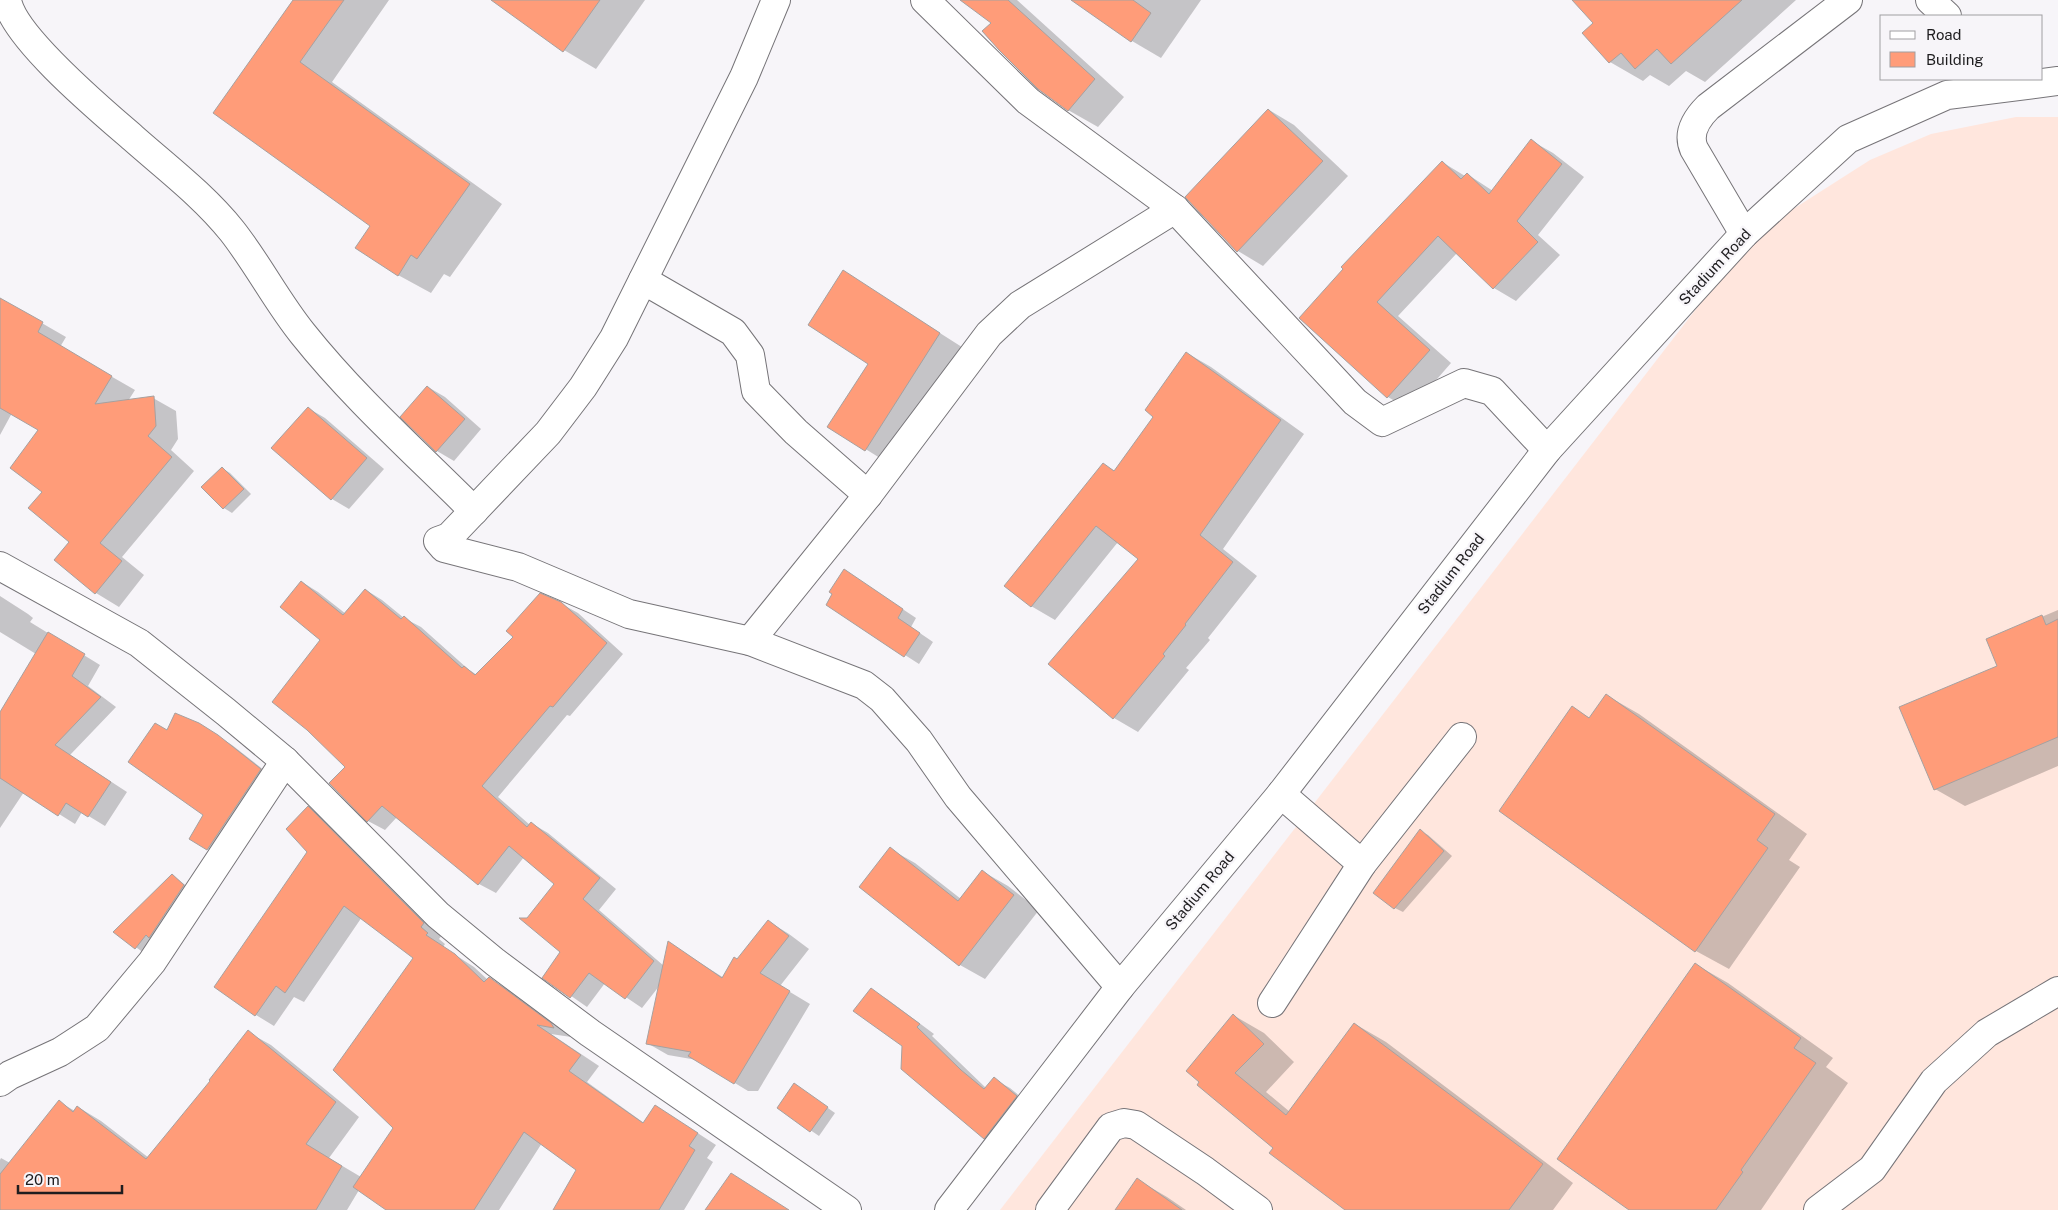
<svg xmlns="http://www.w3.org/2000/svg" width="2058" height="1210" viewBox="0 0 2058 1210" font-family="'Public Sans',sans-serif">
<rect width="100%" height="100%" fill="#f7f5f9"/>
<path fill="#ffe6dd" d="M2016,117H2058V1210H1000L1754,234L1870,160L1931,134Z"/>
<g fill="#0003">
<path d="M294,0H389L332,82L502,204L450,277L444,274L431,293L398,275L372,226L215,113Z"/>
<path d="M493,0H645L596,69L564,50Z"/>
<path d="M962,0H1017L1124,97L1098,127L1068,110L993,23Z"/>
<path d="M1073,0H1201L1161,58L1132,41Z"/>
<path d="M1586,0H1796L1705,82L1686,71L1669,86L1650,75L1643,81L1610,62L1583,33L1595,23Z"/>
<path d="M1269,110L1294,125L1348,176L1263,266L1238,251Z"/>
<path d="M1532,141L1553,153L1584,177L1538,235L1560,255L1516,301L1494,288L1457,253L1398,316L1451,363L1410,410L1388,397L1301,318L1442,162L1465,176L1467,174L1493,191Z"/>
<path d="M844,272L965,349L891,465L829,426L869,363Z"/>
<path d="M0,299L66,337L60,347L135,390L128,401L153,398L176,411L178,439L171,450L194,471L122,557L144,575L119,607L96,593L55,559L70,542L44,491L40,429L12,413L0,435Z"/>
<path d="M1187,353L1211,367L1304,434L1223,549L1257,576L1208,638L1210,640L1186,668L1189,670L1138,732L1114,718L1139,559L1118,542L1055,620L1031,606L1103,464L1115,471L1154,416Z"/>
<path d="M428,387L445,397L481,429L454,461L437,451Z"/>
<path d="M308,408L325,418L384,469L349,509L332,499Z"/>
<path d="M222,468L230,473L251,494L232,513L224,508L203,487Z"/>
<path d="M844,570L916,618L911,627L933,642L919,664L827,605Z"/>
<path d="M302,582L318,592L346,614L366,590L382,600L404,618L421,627L468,669L477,675L560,603L578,613L623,654L570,716L567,715L498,797L530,825L531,823L548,833L616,889L599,910L664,966L669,943L724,978L768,921L789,934L809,949L780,986L810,1004L758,1091H748L697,1060L668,1055L647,1043L660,985L642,1008L605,983L587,1007L544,977L562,952L556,884L524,857L496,893L479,884L397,817L385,830L368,821L331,783L347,767L321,640Z"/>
<path d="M0,596L28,614L33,618L30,622L100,665L88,686L116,707L70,755L127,792L105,826L82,812L75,824L24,792L0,828V715L36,654L0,632Z"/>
<path d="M2058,610V766L1965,806L1935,789L1998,666L1987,640Z"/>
<path d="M1606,695L1639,714L1807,834L1789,860L1800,867L1729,969L1696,951L1500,811L1572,708L1590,718Z"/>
<path d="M198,724L232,745L274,778L222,857L190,839L204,814L168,731Z"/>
<path d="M308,808L327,818L442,935L439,939L445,944L443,947L474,967L488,980L489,979L508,989L570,1036L571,1037L551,1034L599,1066L587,1082L644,1123L656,1106L716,1145L707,1158L713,1162L684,1210H554L578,1169L542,1143L499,1210H388L359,1190L347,1210H0V1160L1,1158L10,1163L59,1102L75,1111L78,1107L101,1121L149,1158L212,1080L248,1032L271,1045L359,1117L329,1158L361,1177L394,1128L415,957L362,917L304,1002L294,997L274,1026L256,1015L216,986L308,851Z"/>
<path d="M1420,831L1428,835L1452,856L1403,912L1395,908Z"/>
<path d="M890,849L915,863L961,899L982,871L1008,886L1039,910L985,979L960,965Z"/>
<path d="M172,875L192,890L144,953L115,932Z"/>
<path d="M1695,964L1728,983L1833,1058L1826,1067L1848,1083L1761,1210H1631Z"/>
<path d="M871,990L887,999L934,1034L932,1036L986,1088L994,1079L1010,1088L1032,1106L1000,1147L984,1138L903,1046Z"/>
<path d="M1233,1015L1264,1033L1294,1062L1266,1092L1290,1112L1355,1024L1386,1042L1573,1183L1553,1210H1349L1199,1084Z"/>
<path d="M795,1085L835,1113L819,1136L778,1108Z"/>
<path d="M1138,1180L1167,1197L1186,1210H1116Z"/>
</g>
<g fill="#ff9c79" stroke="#a6a1a0">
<path d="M293,0H344L300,62L470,184L417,259L411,255L398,276L355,248L370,226L213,113Z"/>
<path d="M491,0H600L563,52Z"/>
<path d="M960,0H1008L1095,79L1068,111L1038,89L999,50L982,31L991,23Z"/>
<path d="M1071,0H1133L1151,13L1131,42Z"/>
<path d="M1572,0H1742L1671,64L1657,49L1635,69L1621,53L1609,63L1582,33L1593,23Z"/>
<path d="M1268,109L1323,161L1237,252L1185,197Z"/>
<path d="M1531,139L1562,164L1517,221L1538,242L1493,289L1438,236L1377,302L1430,350L1387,398L1299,318L1343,269L1341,267L1442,161L1461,179L1467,173L1489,194Z"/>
<path d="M843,270L940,333L865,451L827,427L868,364L808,325Z"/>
<path d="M0,298L43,322L38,332L112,376L95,404L154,396L156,426L148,436L172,457L100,543L122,561L95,594L54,560L69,542L28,508L42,492L10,468L38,430L0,408Z"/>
<path d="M1186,352L1281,420L1200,535L1233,562L1185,624L1186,625L1163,654L1165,656L1113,719L1048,664L1138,559L1096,526L1031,607L1004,586L1103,463L1114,471L1153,417L1145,410Z"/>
<path d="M427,386L465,419L436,452L400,417Z"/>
<path d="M308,407L367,458L331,500L271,448Z"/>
<path d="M222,467L244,489L223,509L201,487Z"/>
<path d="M844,569L903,609L898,618L920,633L904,657L826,605L832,594L829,592Z"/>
<path d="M301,581L343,615L365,589L401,619L404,616L462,668L464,666L475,675L513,637L506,631L540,593L561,602L607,643L553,707L550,706L482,786L527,827L531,822L600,878L583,899L654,961L625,999L589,973L570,998L542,978L560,952L519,918H527L554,884L509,846L478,885L382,806L367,822L329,783L345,767L307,730L272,702L320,640L280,607Z"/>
<path d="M2042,615L2046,625L2058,619V737L1934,790L1899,707L1997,666L1986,639Z"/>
<path d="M48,632L85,654L72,676L101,697L55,745L111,782L88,817L66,803L58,816L0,778V712Z"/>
<path d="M1606,694L1775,814L1757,840L1768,848L1695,952L1499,811L1572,706L1589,718Z"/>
<path d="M175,713L199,723L218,735L261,769L207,850L189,839L203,815L128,762L155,723L167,730Z"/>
<path d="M308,806L424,923L421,927L428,933L426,935L455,954L484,982L489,977L551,1023L554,1028L537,1025L581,1055L569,1071L643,1123L655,1105L698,1133L689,1146L695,1150L659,1210H553L576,1170L524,1132L474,1210H386L353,1187L393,1128L333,1070L413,958L344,906L285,993L276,986L255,1016L214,987L307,852L286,829Z"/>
<path d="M1420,829L1444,851L1394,909L1373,893Z"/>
<path d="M890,847L958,901L982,870L1014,895L959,966L859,887Z"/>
<path d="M172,874L184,885L149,938L146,935L135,949L113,932Z"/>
<path d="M768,920L789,936L760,973L790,991L734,1084L688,1056L691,1052L646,1044L668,941L722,978L734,957L737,959Z"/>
<path d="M1695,963L1801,1038L1794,1048L1816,1063L1741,1170L1743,1172L1716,1210H1629L1557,1159Z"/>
<path d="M871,988L920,1024L917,1027L961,1070L984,1089L994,1077L1017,1096L984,1139L901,1069L902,1046L853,1011Z"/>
<path d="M1233,1014L1264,1044L1235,1073L1286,1115L1354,1023L1543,1164L1509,1210H1345L1269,1153L1273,1148L1197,1085L1199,1082L1186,1071Z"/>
<path d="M248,1030L336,1102L306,1144L342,1166L316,1210H0V1174L59,1100L73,1112L77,1106L146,1159L210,1081L209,1080Z"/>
<path d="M794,1083L828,1107L810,1132L777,1108Z"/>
<path d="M731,1173L789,1210H705Z"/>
<path d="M1137,1178L1182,1210H1115Z"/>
</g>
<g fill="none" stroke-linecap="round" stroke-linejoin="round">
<g stroke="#767478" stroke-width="30">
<g id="minor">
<path d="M7,0C13,37 103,112 133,138C167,168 204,196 232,231C258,264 277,302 303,334C354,398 416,453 474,511"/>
<path d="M776,0L744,77L614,338L583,387L548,433L449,537L438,541L444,548L518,567L629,614L750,641L864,685L882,699L919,741L958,797L1120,987"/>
<path d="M925,0L1028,101L1175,209L1355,402L1382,422L1464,383L1492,391L1547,450"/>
<path d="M1930,0L1947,16"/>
<path d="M1744,234L1694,149C1687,133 1697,118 1708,107L1848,0"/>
<path d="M643,280L733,332L750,355L756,391L796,432L868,495"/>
<path d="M0,566L139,643L226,712L285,761L438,915L495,962L590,1033L847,1210"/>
<path d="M750,641L868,495L989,334L1020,305L1175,209"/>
<path d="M1362,864L1462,737"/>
<path d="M1272,1003L1362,864L1281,794"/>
<path d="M0,1082L10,1075L60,1052L97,1028L152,962L285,761"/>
<path d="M949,1210L1120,987L1281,794L1547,450L1744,234L1848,139L1947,95L2058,81"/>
<path d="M1050,1210L1111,1127L1124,1123L1136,1125L1205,1171L1258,1210"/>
<path d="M1818,1210L1872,1169L1934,1081L1987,1033L2058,991"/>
</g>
</g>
<use href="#minor" stroke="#fff" stroke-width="28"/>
</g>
<g text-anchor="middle" stroke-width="4.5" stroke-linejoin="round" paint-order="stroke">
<g font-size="15" fill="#1e1d1f" stroke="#f7f5f9">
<text transform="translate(1715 267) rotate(-47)" y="5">Stadium Road</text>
<text transform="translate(1451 574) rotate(-52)" y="5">Stadium Road</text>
<text transform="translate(1200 891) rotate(-50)" y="5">Stadium Road</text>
</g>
</g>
<rect x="1880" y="15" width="162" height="65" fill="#f7f5f9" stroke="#a09fa2"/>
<rect x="1890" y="31" width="25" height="8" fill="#ffffff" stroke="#a09fa2"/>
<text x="1926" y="40" font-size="15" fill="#1e1d1f">Road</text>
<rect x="1890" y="52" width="25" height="15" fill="#ff9c79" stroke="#a09fa2"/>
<text x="1926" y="65" font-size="15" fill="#1e1d1f">Building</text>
<path d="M18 1185v8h104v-8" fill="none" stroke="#1e1d1f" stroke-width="2.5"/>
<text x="25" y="1185" font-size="15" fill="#1e1d1f" stroke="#f7f5f9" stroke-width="4" paint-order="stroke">20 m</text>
</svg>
